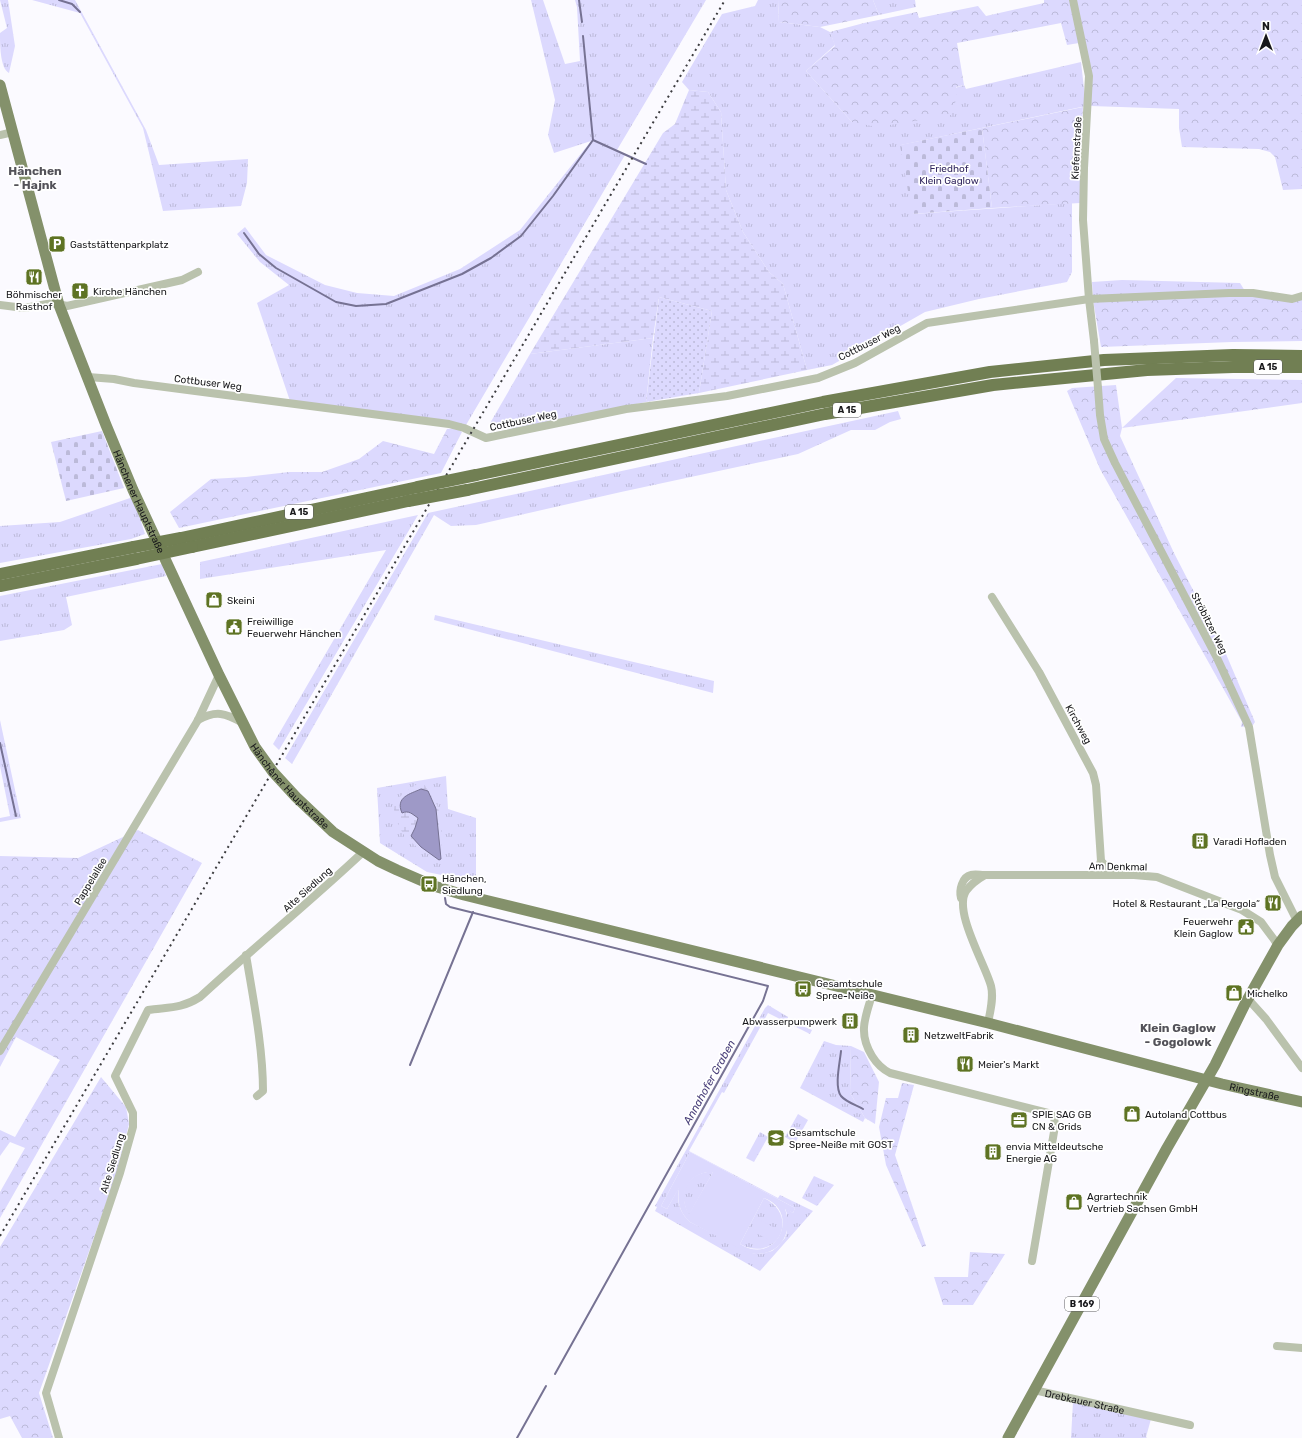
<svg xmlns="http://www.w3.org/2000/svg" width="1302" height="1438" viewBox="0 0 1302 1438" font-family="Rubik,sans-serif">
<defs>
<pattern id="grass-tufts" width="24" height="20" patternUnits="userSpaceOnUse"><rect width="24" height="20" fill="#dcd9fe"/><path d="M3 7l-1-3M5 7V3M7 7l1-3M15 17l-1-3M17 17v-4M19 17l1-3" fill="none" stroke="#bcbad9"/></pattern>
<pattern id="forest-crowns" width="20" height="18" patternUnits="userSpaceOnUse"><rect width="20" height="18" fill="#dcd9fe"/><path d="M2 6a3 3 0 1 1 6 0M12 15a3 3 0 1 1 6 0" fill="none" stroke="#bcbad9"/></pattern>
<pattern id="wetland-marsh" width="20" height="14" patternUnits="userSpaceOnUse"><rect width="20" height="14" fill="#dcd9fe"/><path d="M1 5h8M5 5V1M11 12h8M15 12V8" fill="none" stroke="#bcbad9"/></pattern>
<pattern id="cemetery-stones" width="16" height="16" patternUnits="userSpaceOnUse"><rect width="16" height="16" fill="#dcd9fe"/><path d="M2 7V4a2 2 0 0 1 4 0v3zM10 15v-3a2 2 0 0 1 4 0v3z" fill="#bcbad9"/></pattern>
<pattern id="garden-dots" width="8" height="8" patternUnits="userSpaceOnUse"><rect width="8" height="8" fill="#dcd9fe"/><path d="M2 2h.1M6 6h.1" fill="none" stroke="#bcbad9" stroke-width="1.8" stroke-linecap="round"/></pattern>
</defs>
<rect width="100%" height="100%" fill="#fbfaff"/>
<g fill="url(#grass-tufts)" fill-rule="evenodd">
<path d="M0,0H8L15,46L9,73C0,68 0,44 0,33L7,28Z"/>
<path d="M32,0H75L146,130L159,165L248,159L247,183L241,206L163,211L143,128L80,13Z"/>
<path d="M531,0H543L565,64L580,61L577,7L575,0H706L617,150L601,144L625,155L466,425L290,401L257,303L289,285L260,262L237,234L245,227L266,255L325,285L357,293L394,296L460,269L520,230L591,141L554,153L548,135L555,100Z"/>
<path d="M758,0H778L779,22L820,27L830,32L835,45L806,71L852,122L964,85L966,89L1081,62L1086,106L901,145L913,214L1072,203V272L1067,282L979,299L925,312L832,365L807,370L783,284L769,272L743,232L726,190L721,112L708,92L689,90L682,82L722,14L755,6Z"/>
<path d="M873,0H915L916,7L879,15Z"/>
<path d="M1122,280L1240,283L1245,291L1093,297L1092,282Z"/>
<path d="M653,338L646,402L511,430L489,425L530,354Z"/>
<path d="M898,411L901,419L890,422L875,430H851L798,454L621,492L476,525L451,526L434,515L292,764L285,758L428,513Z"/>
<path d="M133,497L145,534L131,539L0,563V526L60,522Z"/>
<path d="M418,515L279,750L273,744L386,550L200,579V562Z"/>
<path d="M162,564L166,576L66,597L72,625L64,630L0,641V596Z"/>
<path d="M435,615L714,681L713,693L434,620Z"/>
<path d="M0,720L21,818L0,822V818L10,816L0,766Z"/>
<path d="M446,776L448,809L476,818V882L427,872L380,843L377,788Z"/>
<path d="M768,1005L788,1017V1020L812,1030L810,1034L768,1013L724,1093L722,1092L689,1151L778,1198L780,1195L813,1211L760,1271L655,1211L657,1207L655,1206L765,1008ZM690,1152L795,1208L793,1213L785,1208L787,1214V1232L785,1238L777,1247L772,1251L760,1254H754L690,1222C668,1202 678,1171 707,1166L694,1160L667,1209L661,1206Z"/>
<path d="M824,1041L836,1045L851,1046L850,1093L865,1118L863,1122L800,1088Z"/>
<path d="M798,1114L808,1120L795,1143L785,1137Z"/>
<path d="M760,1132L768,1137L754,1162L746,1158Z"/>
<path d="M707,1172H713L689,1215C678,1196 684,1176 707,1172Z"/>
<path d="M814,1176L834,1185L817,1206L802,1198Z"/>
<path d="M764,1198C801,1216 777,1264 740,1244Z"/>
<path d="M1073,1402L1151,1419L1146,1437L1147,1438H1071Z"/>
</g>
<g fill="url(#forest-crowns)">
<path d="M778,0H873L879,15L820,27L779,22Z"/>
<path d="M1044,0H1070L1079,43L1067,45L1061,23L957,43L964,85L956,87L957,97L951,115L877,127L852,122L806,71L835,46L830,32L864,23L917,12L919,18L978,6L986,16L1044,3Z"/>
<path d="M1076,0H1302V189L1283,190L1275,157L1270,152L1259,149L1182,147L1179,128V109L1091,106Z"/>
<path d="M1083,107L1080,152V203L992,208L982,128Z"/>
<path d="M1229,294L1302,298V341L1232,342L1101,347L1093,300Z"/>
<path d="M1176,378L1302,380V403L1122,428L1120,436L1174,553L1226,654L1255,722L1253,725L1241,727L1242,722L1100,469L1067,391L1072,388L1116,385L1122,428Z"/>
<path d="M455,428L462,432L441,473L179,528L170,512L211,479L246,477L289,472H322L359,459L383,441L434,454L447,429Z"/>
<path d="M138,830L202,863L0,1218V1192L25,1148L10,1142L0,1156V1130L15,1137L60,1060L16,1037L0,1067V856L78,858Z"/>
<path d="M851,1046L864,1052L879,1082L875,1124L865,1118L850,1093Z"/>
<path d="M101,1077L126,1107L129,1124L116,1175L39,1393L53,1438H22L10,1416L0,1419V1247Z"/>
<path d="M902,1083L914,1085L895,1155L926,1246L922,1247L886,1165L879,1127L886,1098H898Z"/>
<path d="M970,1252L1005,1254L973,1305H943L934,1277H968Z"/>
</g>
<g fill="url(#wetland-marsh)">
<path d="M689,90L708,92L721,112L726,190L743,232L769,272L783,284L807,370L699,393L712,311L659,297L653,338L530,354L663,133L675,124Z"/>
<path d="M417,784H424L437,805L442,821L441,859L436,809L421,789L408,794L407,811L410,812L418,818L415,828L421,847L439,860C419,848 403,842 396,818C394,812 393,807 396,802C401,794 410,789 417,784Z"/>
</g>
<g fill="url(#cemetery-stones)">
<path d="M982,128L992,208L912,214L900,145Z"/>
<path d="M102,431L124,488L66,501L51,442Z"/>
</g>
<g fill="#dcd9fe" fill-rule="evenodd">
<path d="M690,1152L795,1208L793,1213L785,1209C795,1236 776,1259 748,1253L690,1222C679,1212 677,1201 679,1188L667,1209L661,1206ZM707,1172H713L689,1214C678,1196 686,1176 707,1172ZM764,1198C802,1212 776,1267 740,1244Z"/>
<path d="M758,1219L775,1228L769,1240L752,1231Z"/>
</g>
<path fill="url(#garden-dots)" d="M659,297L712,311L699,393L646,402Z"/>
<path fill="#9e99c7" stroke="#767293" d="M421,789L428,791L436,809L441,859L439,860L421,847L411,836L415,828L418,818C412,814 409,810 402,813C395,797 410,794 421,789Z"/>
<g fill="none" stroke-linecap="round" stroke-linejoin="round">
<g stroke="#767293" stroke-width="2">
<path d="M59,0L72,4L80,12"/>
<path d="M579,0L582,22"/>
<path d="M583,36L593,140L646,164"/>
<path d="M244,233L259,254L276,268L336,302L356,306L386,304L462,274L491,258L521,236L553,196L593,140"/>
<path d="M0,743L16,816"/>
<path d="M445,898L446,904L450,907L768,986L763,1001L555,1374"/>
<path d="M841,1051C840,1062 834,1087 841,1096C846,1102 856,1105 863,1109"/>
<path d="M410,1065L473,912"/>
<path d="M517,1438L546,1386"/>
</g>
<g stroke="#bac2ad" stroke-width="8">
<path d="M1073,0L1089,76L1084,168L1083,220L1089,299L1094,341"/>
<path d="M0,135L13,132"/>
<path d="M0,305L24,308L53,303L67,306L182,280L198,272"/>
<path d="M88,377L114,379L134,383L449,424L464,428L486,438L626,409L727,396L818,378L855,363L927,323L1089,299L1229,293H1253L1292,299L1302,296"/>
<path d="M1098,388L1100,415L1104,439L1115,463L1217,658L1249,727L1270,855L1275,877L1297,921"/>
<path d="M992,597L1039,672L1093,773L1096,785L1101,861L1096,875"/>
<path d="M198,720C216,710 225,713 243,723"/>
<path d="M1101,861L1106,866L1119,873"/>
<path d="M961,898C959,890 962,877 971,875C975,874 980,875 984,875"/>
<path d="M246,955C253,998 263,1047 263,1091L257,1096"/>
<path d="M872,995C865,1018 858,1033 872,1056C877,1064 882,1069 890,1073L1048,1113L1054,1116L1055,1126L1032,1261"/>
<path d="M1248,999L1266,1019L1302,1068"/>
<path d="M988,1023C990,1012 994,998 991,986C985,964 953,911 966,891C971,884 978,879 985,875H1134L1157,877L1242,910L1261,922L1278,945"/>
<path d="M0,1051L198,720L219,675"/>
<path d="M1277,1346L1302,1348"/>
<path id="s1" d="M1034,1390L1190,1425"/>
<path d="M59,1438L46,1393L120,1173L133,1127V1113L115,1076L148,1010C169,1007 181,1009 200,997C253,948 310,902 363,852"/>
</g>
<g stroke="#84916b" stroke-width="11">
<path id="s2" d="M0,85L59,305L106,425L133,490L219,675L255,747L273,772L296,797L333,832L378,861L397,870L434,886L464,895L988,1023L1222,1084L1302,1102"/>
<path d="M1008,1438L1167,1148L1215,1065L1245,1004L1278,945L1292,926L1302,916"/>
</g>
<g stroke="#717f53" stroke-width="12">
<path d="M476,475L823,402L990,372L1104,360L1233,355L1302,356"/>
<path d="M467,490L825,414L993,385L1147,370L1233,367H1302"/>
<path d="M181,538L418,487"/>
<path d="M192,547L408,501"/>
<path d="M0,574L134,547"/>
<path d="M0,586L136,559"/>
</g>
<path stroke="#3c3c3f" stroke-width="2" stroke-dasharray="2 4" stroke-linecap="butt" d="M0,1236L725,0"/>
<path stroke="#bac2ad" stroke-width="8" d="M1094,341L1098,388"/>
<g stroke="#717f53" stroke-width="12">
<path d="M418,487L476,475"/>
<path d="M408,501L467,490"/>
<path d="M134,547L181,538"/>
<path d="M136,559L192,547"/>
</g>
</g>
<defs>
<g id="parking-square" transform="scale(0.9)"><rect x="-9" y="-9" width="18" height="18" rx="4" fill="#5e7323" stroke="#fff"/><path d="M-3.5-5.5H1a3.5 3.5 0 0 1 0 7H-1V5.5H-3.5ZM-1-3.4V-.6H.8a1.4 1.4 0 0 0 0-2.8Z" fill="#fff"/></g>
<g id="restaurant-square" transform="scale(0.9)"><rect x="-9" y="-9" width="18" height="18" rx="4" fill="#5e7323" stroke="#fff"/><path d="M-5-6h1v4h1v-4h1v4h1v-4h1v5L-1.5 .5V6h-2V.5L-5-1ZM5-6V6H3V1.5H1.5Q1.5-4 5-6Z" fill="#fff"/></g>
<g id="church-square" transform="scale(0.9)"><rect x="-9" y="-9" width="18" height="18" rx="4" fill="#5e7323" stroke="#fff"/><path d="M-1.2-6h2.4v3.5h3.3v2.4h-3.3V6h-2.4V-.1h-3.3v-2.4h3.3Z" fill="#fff"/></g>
<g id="shop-square" transform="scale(0.9)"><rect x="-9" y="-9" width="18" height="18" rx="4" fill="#5e7323" stroke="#fff"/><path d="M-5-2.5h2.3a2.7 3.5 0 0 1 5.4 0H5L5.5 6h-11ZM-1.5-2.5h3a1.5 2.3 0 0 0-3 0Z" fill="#fff"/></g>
<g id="civic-square" transform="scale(0.9)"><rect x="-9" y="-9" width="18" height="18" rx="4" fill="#5e7323" stroke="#fff"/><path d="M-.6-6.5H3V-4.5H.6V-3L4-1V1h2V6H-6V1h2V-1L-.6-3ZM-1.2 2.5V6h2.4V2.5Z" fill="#fff"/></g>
<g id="building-square" transform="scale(0.9)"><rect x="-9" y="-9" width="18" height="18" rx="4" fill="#5e7323" stroke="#fff"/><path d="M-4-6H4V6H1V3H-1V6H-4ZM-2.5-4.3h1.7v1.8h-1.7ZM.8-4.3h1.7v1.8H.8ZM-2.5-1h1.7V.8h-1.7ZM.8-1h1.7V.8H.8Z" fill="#fff"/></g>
<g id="bus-square" transform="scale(0.9)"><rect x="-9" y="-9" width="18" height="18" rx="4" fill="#5e7323" stroke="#fff"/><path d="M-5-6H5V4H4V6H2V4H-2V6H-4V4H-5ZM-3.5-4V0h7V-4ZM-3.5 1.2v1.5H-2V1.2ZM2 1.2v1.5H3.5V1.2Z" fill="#fff"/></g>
<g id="office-square" transform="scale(0.9)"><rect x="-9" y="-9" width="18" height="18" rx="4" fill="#5e7323" stroke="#fff"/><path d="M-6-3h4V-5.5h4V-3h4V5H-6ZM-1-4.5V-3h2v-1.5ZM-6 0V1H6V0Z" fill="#fff"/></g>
<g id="school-square" transform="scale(0.9)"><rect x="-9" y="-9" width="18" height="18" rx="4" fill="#5e7323" stroke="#fff"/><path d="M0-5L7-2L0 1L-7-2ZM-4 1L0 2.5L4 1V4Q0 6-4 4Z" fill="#fff"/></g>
</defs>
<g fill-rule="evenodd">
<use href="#parking-square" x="57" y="244"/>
<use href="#restaurant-square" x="34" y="277"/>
<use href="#church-square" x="80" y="291"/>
<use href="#shop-square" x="214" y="600"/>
<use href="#civic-square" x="234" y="627"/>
<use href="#building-square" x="1200" y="841"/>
<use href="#bus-square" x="429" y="884"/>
<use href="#restaurant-square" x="1273" y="903"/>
<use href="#civic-square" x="1246" y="927"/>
<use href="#bus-square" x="803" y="989"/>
<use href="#shop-square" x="1234" y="993"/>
<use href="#building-square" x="850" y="1021"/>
<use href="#building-square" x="911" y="1035"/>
<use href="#restaurant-square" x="965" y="1064"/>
<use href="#shop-square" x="1132" y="1114"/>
<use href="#office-square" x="1019" y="1120"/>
<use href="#school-square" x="776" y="1138"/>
<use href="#building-square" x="993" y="1152"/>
<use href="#shop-square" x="1074" y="1202"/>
</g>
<g text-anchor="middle" stroke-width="3.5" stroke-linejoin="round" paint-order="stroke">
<g fill="#fff" stroke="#5d5d5f" stroke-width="1">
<rect x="1254" y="360" width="28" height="14" rx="3"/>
<rect x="833" y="403" width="28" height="14" rx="3"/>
<rect x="285" y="505" width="28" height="14" rx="3"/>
<rect x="1065" y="1297" width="34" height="14" rx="3"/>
</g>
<g font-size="9" font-weight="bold" fill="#18181b">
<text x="1268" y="370">A 15</text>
<text x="847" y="413">A 15</text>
<text x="299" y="515">A 15</text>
<text x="1082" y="1307">B 169</text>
</g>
<g font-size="10" fill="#18181b" stroke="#fff">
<text transform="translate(1076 148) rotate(-87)" y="4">Kiefernstraße</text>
<text transform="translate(869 342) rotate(-27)" y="4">Cottbuser Weg</text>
<text transform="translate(208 382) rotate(7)" y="4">Cottbuser Weg</text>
<text transform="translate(523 420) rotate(-12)" y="4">Cottbuser Weg</text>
<text dy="4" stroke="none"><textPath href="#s2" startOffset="440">Hänchener Hauptstraße</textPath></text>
<text transform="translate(1210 623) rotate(63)" y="4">Ströbitzer Weg</text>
<text transform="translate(1079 724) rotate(61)" y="4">Kirchweg</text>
<text dy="4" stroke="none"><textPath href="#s2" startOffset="764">Hänchener Hauptstraße</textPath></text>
<text transform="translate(1118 866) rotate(1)" y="4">Am Denkmal</text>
<text transform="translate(90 881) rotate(-59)" y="4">Pappelallee</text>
<text transform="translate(307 889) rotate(-42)" y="4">Alte Siedlung</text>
<text dy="4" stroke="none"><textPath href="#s2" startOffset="1788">Ringstraße</textPath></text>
<text transform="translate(112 1163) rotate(-73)" y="4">Alte Siedlung</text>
<text dy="4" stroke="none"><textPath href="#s1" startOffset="52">Drebkauer Straße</textPath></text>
</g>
<g font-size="10" fill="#32275f" stroke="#fff">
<text x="949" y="172">Friedhof<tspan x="949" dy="12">Klein Gaglow</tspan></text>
</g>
<g font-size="10" fill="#18181b" stroke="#fff" text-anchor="start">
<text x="70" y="248">Gaststättenparkplatz</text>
<text x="93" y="295">Kirche Hänchen</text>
<text x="34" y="298" text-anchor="middle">Böhmischer<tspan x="34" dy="12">Rasthof</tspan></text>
<text x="227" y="604">Skeini</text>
<text x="247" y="625">Freiwillige<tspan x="247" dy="12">Feuerwehr Hänchen</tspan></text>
<text x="1213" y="845">Varadi Hofladen</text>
<text x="442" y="882">Hänchen,<tspan x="442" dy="12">Siedlung</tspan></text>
<text x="1260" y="907" text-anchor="end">Hotel &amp; Restaurant „La Pergola“</text>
<text x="1233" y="925" text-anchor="end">Feuerwehr<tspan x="1233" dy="12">Klein Gaglow</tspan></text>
<text x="816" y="987">Gesamtschule<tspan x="816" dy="12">Spree-Neiße</tspan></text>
<text x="1247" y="997">Michelko</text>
<text x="837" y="1025" text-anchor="end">Abwasserpumpwerk</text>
<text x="924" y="1039">NetzweltFabrik</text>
<text x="978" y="1068">Meier's Markt</text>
<text x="1032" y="1118">SPIE SAG GB<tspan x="1032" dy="12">CN &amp; Grids</tspan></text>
<text x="1145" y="1118">Autoland Cottbus</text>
<text x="789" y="1136">Gesamtschule<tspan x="789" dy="12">Spree-Neiße mit GOST</tspan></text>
<text x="1006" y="1150">envia Mitteldeutsche<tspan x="1006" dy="12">Energie AG</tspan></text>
<text x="1087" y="1200">Agrartechnik<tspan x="1087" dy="12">Vertrieb Sachsen GmbH</tspan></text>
</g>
<g font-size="11" font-style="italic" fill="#4a407a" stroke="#fff">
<text transform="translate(709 1082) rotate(-61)" y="4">Annahofer Graben</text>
</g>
<g font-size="12" font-weight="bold" fill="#535259" stroke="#fff">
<text x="35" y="175">Hänchen<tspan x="35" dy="14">- Hajnk</tspan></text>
<text x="1178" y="1032">Klein Gaglow<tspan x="1178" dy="14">- Gogolowk</tspan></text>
</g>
</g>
<g transform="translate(1266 36)" stroke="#ffffff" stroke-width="3" paint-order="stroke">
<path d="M0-3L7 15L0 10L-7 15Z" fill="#18181b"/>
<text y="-6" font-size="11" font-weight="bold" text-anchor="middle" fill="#18181b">N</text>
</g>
</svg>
